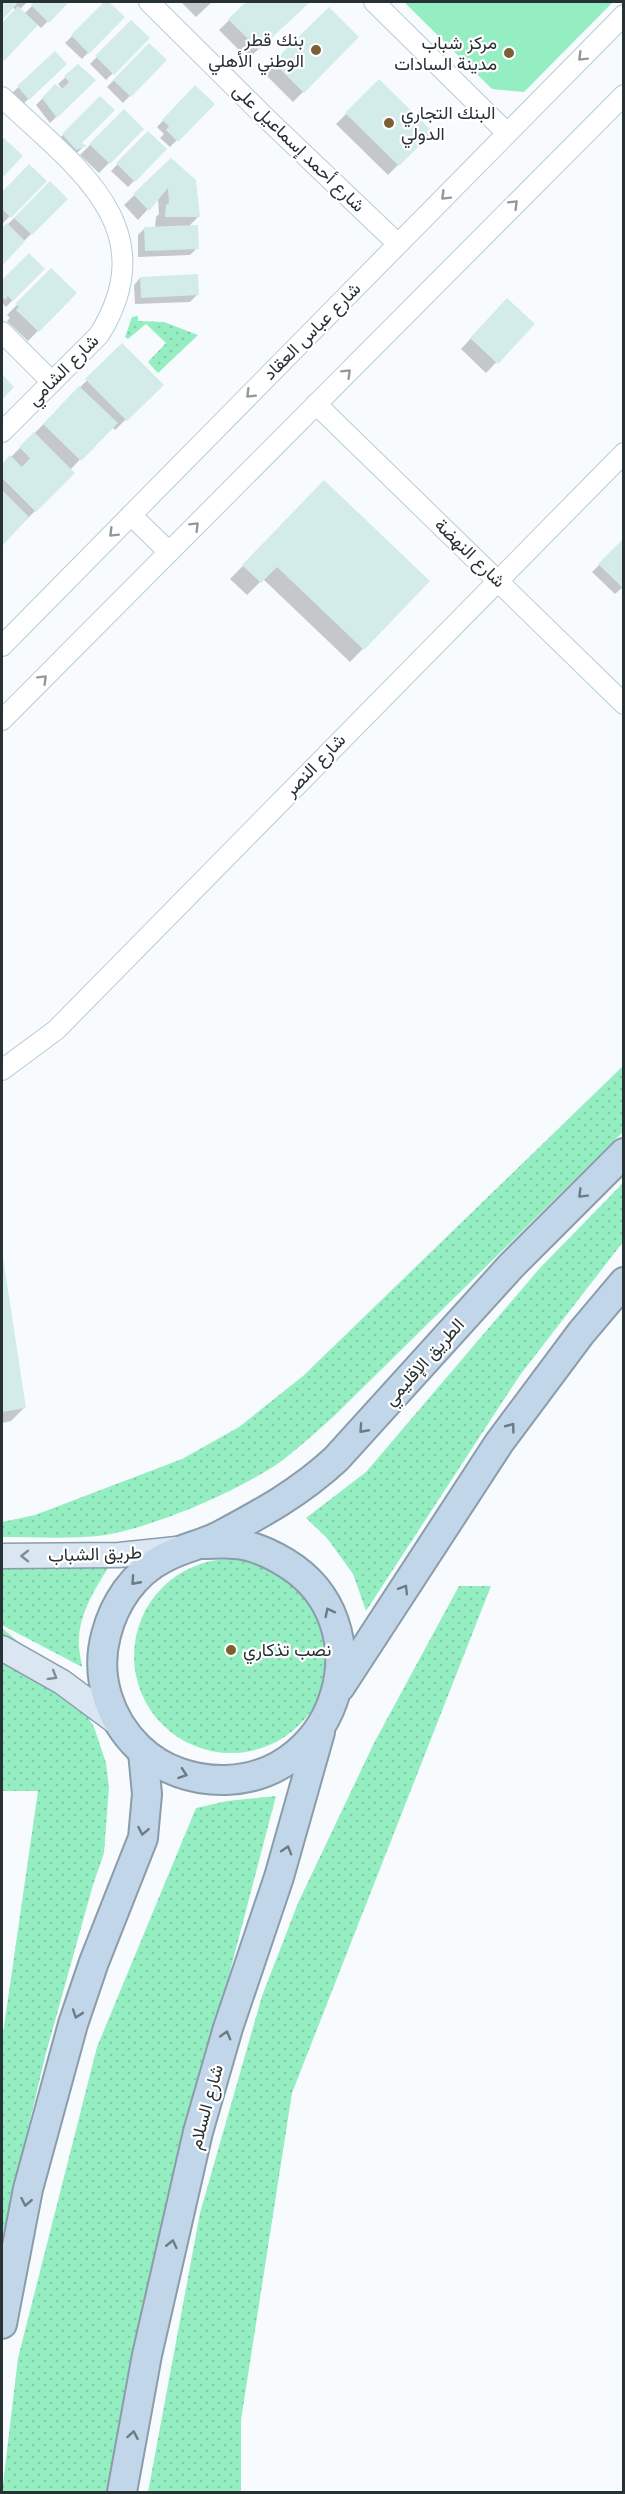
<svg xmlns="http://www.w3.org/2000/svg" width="625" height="2494" viewBox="0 0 625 2494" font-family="'Noto Serif',Vazirmatn,serif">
<defs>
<pattern id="park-dots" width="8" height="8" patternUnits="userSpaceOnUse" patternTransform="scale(1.5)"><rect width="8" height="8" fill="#95eec2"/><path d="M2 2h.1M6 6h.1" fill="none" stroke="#80cda7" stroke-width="1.8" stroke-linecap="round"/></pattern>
</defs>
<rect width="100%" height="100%" fill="#f7fbfd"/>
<g fill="url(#park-dots)">
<path d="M138,316V321L164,322L198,335L158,373L148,362L166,343L146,324L128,339L125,337L132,317Z"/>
<path d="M623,1066V1132L333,1417C318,1430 303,1444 288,1456C248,1488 149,1530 98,1536C67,1539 33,1537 2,1537V1522L35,1515L182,1459L239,1427L303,1376Z"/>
<path d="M623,1183V1242L520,1375L366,1611L353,1574L327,1538L306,1518L366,1472L539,1269Z"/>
<circle cx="231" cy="1656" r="97"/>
<path d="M2,1568H108C95,1589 80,1613 79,1639C78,1648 81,1658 82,1667L2,1625Z"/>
<path d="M459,1586H491L292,2093L241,2420V2492H148L200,2213L262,1996L298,1903L374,1743Z"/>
<path d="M2,1628L67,1683L94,1727L106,1763L109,1787L104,1853L93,1885L46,2053L2,2237V2040L38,1791H2Z"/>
<path d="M276,1796L155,2258L113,2492H2L18,2358L97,2047L196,1808L227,1801Z"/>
</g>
<path fill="#95eec2" d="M404,2H613L524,92L492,89Z"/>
<g fill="#0003">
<path d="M2,2H27L20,9L24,14L36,2H67L41,28L37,24L2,61V25L16,10L12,7L2,18Z"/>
<path d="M107,2L123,17L82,59L65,43Z"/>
<path d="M181,2H212L196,17Z"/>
<path d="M248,2H308L248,59L219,30Z"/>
<path d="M329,9L357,37L293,102L264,73Z"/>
<path d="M131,22L148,38L106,80L90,64Z"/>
<path d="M149,45L165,60L123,103L107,87Z"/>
<path d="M55,53L65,64L22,105L11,94Z"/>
<path d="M78,66L94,80L50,123L36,105L55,86L65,92L58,84Z"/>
<path d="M379,81L431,132L388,175L336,124Z"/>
<path d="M195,87L213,104L170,147L160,138L164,134L157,127Z"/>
<path d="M100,98L80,143L84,146L78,152L69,155L56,142Z"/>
<path d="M124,111L142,129L99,173L80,155Z"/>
<path d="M148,133L165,149L128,187L111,171Z"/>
<path d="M2,139L21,156L2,176Z"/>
<path d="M171,160L199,216L188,227L197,248L190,255L138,257V235L144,229L155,228L156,217L159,214L158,198L138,220L124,205Z"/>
<path d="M29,166L45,181L3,223L2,194Z"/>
<path d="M50,183L66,199L2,263V230Z"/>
<path d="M29,255L43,269L6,307L2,303V282Z"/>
<path d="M51,270L75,293L28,341L7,321L10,318L7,315Z"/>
<path d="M140,278L197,295L190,302L135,304L134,285Z"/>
<path d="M497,310L533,324L486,373L461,349Z"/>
<path d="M122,345L161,385L115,430L112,426L70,470L73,473L2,544V466Z"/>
<path d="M325,482L428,582L350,662L263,579L247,595L230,579Z"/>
<path d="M623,541L624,586L615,594L592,572Z"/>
<path d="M2,1259L24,1408L11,1421L2,1423Z"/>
</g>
<g fill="#d3ecea">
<path d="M2,2H14L17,4L2,20Z"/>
<path d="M34,2H69L49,23L31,5Z"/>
<path d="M104,2H109L125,17L89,54L71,35Z"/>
<path d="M246,2H310L259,50L228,19Z"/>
<path d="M18,6L38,25L4,61L2,58V23Z"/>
<path d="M329,7L359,37L304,93L273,62Z"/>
<path d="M131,20L150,38L114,75L95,56Z"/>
<path d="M149,43L167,60L131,97L113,80Z"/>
<path d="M55,51L67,64L29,100L17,86Z"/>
<path d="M78,64L96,80L57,118L42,98L55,84L62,89L69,82L64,76Z"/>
<path d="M379,79L433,132L399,166L345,113Z"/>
<path d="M195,85L215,104L178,142L166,130L169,126L162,120Z"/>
<path d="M100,96L115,110L82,143L87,146L76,150L62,134Z"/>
<path d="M124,109L144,129L110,164L89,144Z"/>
<path d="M148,131L167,149L135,182L116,163Z"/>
<path d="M4,138L23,156L2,178V140Z"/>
<path d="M171,158L196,180L200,217H165L166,205L169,203L168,188L149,211L133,194Z"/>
<path d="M29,164L47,181L11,218L2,209V192Z"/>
<path d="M50,181L68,199L32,235L14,218Z"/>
<path d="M7,223L25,241L2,266V228Z"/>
<path d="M198,225L199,249L145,251L144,227Z"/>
<path d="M29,253L45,269L13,301L8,296L5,300L2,296V280Z"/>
<path d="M51,268L77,293L39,332L16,310L19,307L15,304Z"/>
<path d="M198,274L199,295L141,298L140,277Z"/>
<path d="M507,298L535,324L498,364L470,338Z"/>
<path d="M122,343L164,385L127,421L85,379Z"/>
<path d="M2,374L14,387L2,400Z"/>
<path d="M79,386L118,423L81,461L43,424Z"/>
<path d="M34,432L75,473L36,512L2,478V464L10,455L22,467L30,458L19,447Z"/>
<path d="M324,480L430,581L364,650L277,567L261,583L242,565Z"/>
<path d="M2,490L29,517L2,546Z"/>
<path d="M624,538V589L598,564Z"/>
<path d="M3,1257L26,1408L2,1412V1258Z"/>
</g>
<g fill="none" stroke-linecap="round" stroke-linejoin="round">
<g stroke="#b6cdd5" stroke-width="22">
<g id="minor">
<path d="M149,2L267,119L398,244"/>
<path d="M374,2L507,133"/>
<path d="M2,97C73,165 167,226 99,335L2,432"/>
<path d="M2,332L52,382"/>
<path d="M316,404L624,704"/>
<path d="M131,515L169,552"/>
<path d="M2,646L624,15"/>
<path d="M2,720L624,95"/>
<path d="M2,1070L56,1030L624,453"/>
</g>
</g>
<g stroke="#8b9caa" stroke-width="27">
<g id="major">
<path d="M2,1556L119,1555L177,1549"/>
<path d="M2,1648L62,1682L120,1725"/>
</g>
</g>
<g stroke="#8b9caa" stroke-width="32">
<g id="highway">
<path d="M203,1544C214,1544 225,1543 235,1544C253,1545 271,1554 286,1563C384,1623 340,1776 226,1780C194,1781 162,1770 139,1748C109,1719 95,1676 106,1635C114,1603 134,1573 164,1558C182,1548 201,1545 219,1536C264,1512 299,1493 336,1459L511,1266L624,1153"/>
<path d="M340,1687L499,1443L581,1333L624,1282"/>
<path d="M2,2324L28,2189L73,2024L94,1962L143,1838L147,1794L143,1752"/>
<path d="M122,2492L147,2355L198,2132L228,2028L279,1877L320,1732"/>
</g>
</g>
<use href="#minor" stroke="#fff" stroke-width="20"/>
<use href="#major" stroke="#dae6f2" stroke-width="24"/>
<use href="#highway" stroke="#c1d6e9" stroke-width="28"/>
</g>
<defs><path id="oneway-chevron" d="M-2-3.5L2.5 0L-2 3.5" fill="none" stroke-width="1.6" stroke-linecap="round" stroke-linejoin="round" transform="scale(1.5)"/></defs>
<g stroke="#94989a">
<use href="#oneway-chevron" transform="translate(582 57) rotate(135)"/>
<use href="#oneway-chevron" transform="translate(445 196) rotate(135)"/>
<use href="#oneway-chevron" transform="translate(514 204) rotate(-45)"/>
<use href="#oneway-chevron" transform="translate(347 373) rotate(-45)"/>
<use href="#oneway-chevron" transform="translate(250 394) rotate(135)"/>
<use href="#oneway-chevron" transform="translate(195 526) rotate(-45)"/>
<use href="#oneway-chevron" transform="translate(113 533) rotate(135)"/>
<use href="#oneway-chevron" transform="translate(43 679) rotate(-45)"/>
</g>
<g stroke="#6d7b85">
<use href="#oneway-chevron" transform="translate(582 1194) rotate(135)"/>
<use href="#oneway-chevron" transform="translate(511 1427) rotate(-53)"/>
<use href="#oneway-chevron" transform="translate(363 1429) rotate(132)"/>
<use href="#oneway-chevron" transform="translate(135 1581) rotate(132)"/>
<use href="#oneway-chevron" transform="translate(404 1589) rotate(-58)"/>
<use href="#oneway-chevron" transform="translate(329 1612) rotate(-117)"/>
<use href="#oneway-chevron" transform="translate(183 1774) rotate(19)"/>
<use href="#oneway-chevron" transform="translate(143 1831) rotate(101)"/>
<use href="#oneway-chevron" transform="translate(287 1850) rotate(-73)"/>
<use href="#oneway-chevron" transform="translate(77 2014) rotate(109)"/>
<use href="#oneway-chevron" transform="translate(226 2035) rotate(-74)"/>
<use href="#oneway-chevron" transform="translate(26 2202) rotate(101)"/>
<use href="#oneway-chevron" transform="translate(172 2244) rotate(-77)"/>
<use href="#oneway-chevron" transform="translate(133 2435) rotate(-80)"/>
</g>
<g stroke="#818c93">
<use href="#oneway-chevron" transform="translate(25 1556) rotate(180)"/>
<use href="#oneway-chevron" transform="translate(53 1676) rotate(31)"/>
</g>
<g fill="#7c5f32" stroke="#fff" stroke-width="2">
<circle cx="316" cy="50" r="6"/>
<circle cx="509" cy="53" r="6"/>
<circle cx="389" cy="123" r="6"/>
<circle cx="231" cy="1650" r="6"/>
</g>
<g text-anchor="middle" stroke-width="4.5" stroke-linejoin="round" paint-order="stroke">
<g font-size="18" fill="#283134" stroke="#fff" text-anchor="end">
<text x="304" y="46">بنك قطر<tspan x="304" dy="21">الوطني الأهلي</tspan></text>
<text x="497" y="49">مركز شباب<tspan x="497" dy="21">مدينة السادات</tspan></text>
<text x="401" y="119" text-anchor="start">البنك التجاري<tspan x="401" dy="21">الدولي</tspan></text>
<text x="243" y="1656" text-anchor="start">نصب تذكاري</text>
</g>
<g font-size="18" fill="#283134" stroke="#fff">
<text transform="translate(299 148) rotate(44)" y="6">شارع أحمد إسماعيل على</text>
<text transform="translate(312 331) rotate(-45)" y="6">شارع عباس العقاد</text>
<text transform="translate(63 370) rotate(-45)" y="6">شارع الشامي</text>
<text transform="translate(470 553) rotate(44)" y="6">شارع النهضة</text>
<text transform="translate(315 765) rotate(-46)" y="6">شارع النصر</text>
<text transform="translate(424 1362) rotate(-48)" y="6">الطريق الإقليمي</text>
<text transform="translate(95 1554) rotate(-2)" y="6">طريق الشباب</text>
<text transform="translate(206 2107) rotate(-75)" y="6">شارع السلام</text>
</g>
</g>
<rect width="625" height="2494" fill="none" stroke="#283134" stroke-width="6"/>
</svg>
